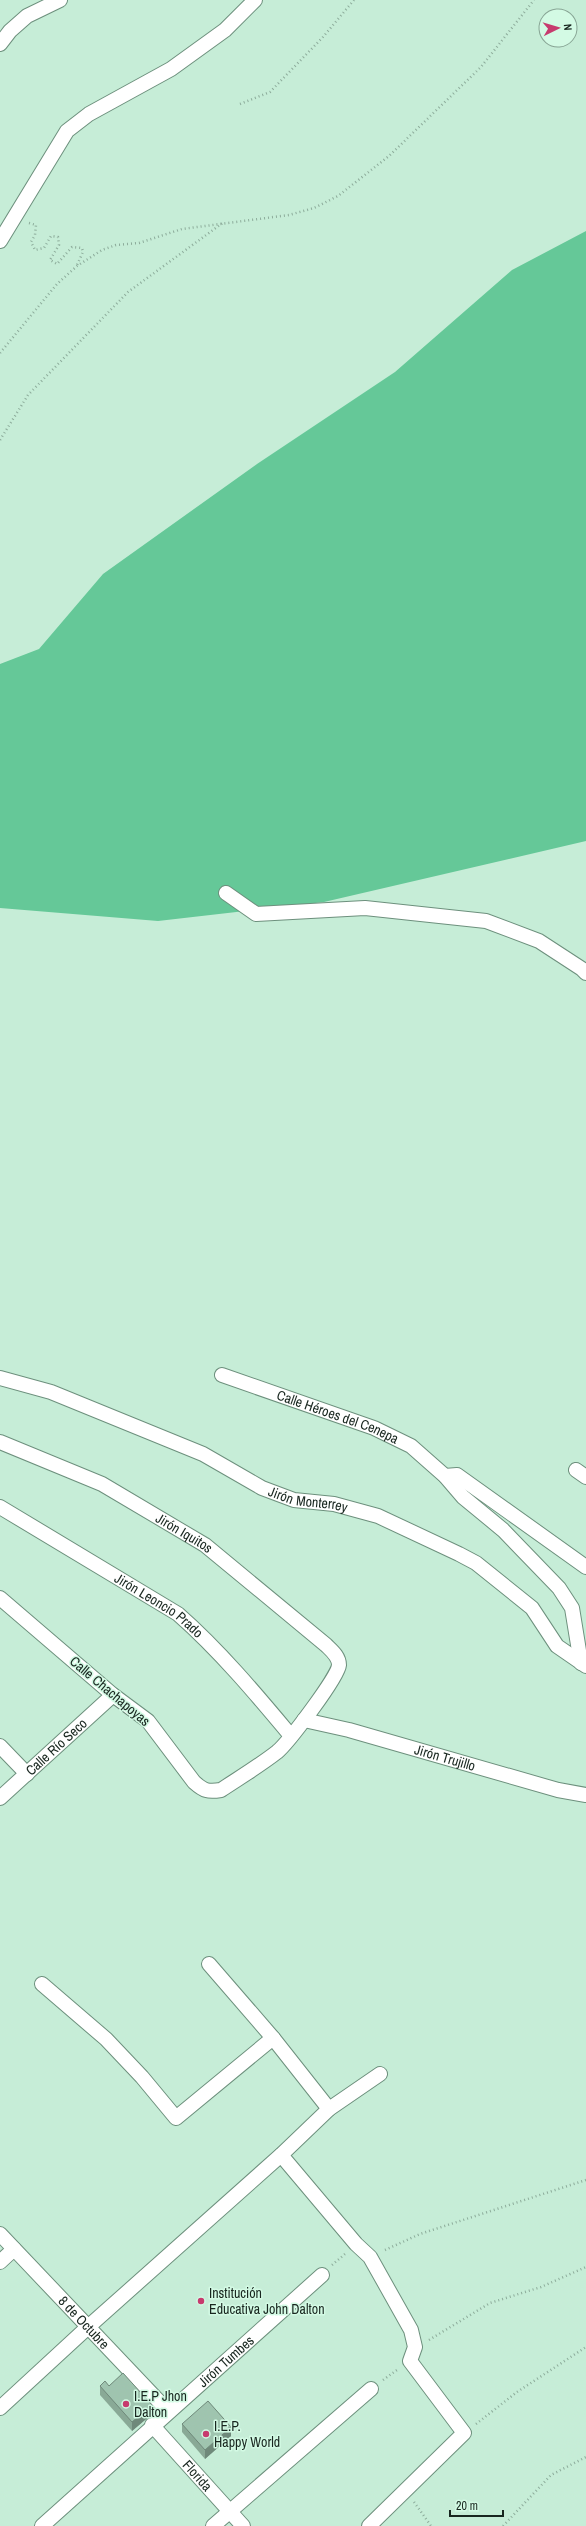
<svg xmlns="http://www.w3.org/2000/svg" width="586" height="2526" viewBox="0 0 586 2526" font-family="'Archivo Narrow',sans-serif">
<rect width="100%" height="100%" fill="#c6edd7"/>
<path fill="#65c898" d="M586,231V841L324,902L158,921L0,908V664L39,649L103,574L257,464L395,372L512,270Z"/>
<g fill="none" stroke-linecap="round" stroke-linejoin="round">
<g stroke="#6d907d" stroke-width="16">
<g id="minor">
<path d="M0,44L10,31L27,16L60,0"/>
<path d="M0,241L67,131L89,114L171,69L225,30L255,0"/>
<path d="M226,893L256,914L365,908L486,921L539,941L582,969L586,973"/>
<path id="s1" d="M222,1375L374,1428L411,1446L445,1476L463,1497L503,1530L559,1588L572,1608L581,1663"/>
<path id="s2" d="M0,1378L51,1392L203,1454L262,1488L294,1500L334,1504L378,1516L459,1554L476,1563L532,1608L557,1646L586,1666"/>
<path id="s3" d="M0,1442L102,1484L205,1545L326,1645C331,1650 339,1656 339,1665C338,1677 288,1743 277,1752C259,1766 239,1778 221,1790C208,1792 204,1791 194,1782L148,1721L113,1695L0,1598"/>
<path d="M576,1470L586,1477"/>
<path d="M445,1476L457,1475L586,1567"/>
<path id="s4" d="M0,1507L178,1614C219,1650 256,1694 291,1736"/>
<path id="s5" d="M304,1720L349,1730L558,1790L586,1795"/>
<path d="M0,1746L27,1774"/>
<path id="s6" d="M0,1798L113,1695"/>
<path d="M209,1964L273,2038L329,2109"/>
<path d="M42,1984L106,2039L142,2077L176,2118L273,2038"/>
<path d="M281,2155L356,2244L370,2257L411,2330L415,2347L410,2361L464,2433L369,2526"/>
<path id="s7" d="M0,2234L168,2411"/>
<path d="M0,2262L14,2249"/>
<path d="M0,2408L88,2327L281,2155L329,2109L380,2074"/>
<path id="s8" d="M152,2425L243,2526"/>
<path id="s9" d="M42,2526L322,2275"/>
<path d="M213,2526L371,2389"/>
</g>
</g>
<g stroke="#8dac9b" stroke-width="2.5" stroke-dasharray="1 3" stroke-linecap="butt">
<path d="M240,104L270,92L323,37L354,0"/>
<path d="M29,223L36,225L35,235L31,242L35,250L44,248L51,236L58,237L59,245L50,260L57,264L72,247L82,248L83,252L77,265"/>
<path d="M0,353L57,284L77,266L102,250L116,245L139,243L182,229L289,215L314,208L338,196L389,156L481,67L534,0"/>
<path d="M0,440L28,395L128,292L224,222"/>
<path d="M385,2250L420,2234L586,2180"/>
<path d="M332,2265L345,2254"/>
<path d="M429,2340L490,2303L541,2287L586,2267"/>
<path d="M383,2380L397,2370"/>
<path d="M476,2424L517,2392L586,2347"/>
<path d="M414,2502L431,2526"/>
<path d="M503,2526L551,2475L586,2457"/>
</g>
<use href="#minor" stroke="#fff" stroke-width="14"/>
</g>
<g fill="#89a996">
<path d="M100,2386H109L152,2414L132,2431L100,2395Z"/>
<path d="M182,2424L231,2436L205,2459L182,2432Z"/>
</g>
<g fill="#6f897a">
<path d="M152,2405V2414L132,2431V2422Z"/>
<path d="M231,2427V2436L205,2459V2450Z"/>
</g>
<g fill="#9fc4af" stroke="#6f897a">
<path d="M123,2373L152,2405L132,2422L100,2386L105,2381L109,2386Z"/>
<path d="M208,2401L231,2427L205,2450L182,2424Z"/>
</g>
<g fill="#c73b6e" stroke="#d3fae4" stroke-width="1.5">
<circle cx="201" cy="2301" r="4"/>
<circle cx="126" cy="2404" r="4"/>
<circle cx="206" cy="2434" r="4"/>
</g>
<g text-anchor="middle" stroke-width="3" stroke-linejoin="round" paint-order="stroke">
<g font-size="14" fill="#18261f" stroke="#d3fae4">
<text dy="5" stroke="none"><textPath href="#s1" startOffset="123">Calle Héroes del Cenepa</textPath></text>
<text dy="5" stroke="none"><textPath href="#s2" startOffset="333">Jirón Monterrey</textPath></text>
<text dy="5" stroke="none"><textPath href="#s3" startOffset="206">Jirón Iquitos</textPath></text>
<text dy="5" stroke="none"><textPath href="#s4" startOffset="187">Jirón Leoncio Prado</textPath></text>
<text transform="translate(110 1691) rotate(40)" y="5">Calle Chachapoyas</text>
<text dy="5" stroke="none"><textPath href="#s6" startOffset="76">Calle Río Seco</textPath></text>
<text dy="5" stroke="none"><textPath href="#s5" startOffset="146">Jirón Trujillo</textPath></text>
<text dy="5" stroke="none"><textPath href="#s7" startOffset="122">8 de Octubre</textPath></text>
<text dy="5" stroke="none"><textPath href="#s9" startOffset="247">Jirón Tumbes</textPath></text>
<text dy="5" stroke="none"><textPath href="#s8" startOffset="68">Florida</textPath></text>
</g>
<g font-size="14" fill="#18261f" stroke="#d3fae4" text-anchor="start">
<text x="209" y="2298">Institución<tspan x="209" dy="16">Educativa John Dalton</tspan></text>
<text x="134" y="2401">I.E.P Jhon<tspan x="134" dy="16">Dalton</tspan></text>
<text x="214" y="2431">I.E.P.<tspan x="214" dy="16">Happy World</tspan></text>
</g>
</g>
<g transform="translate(558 28) rotate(85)"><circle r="19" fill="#d3fae4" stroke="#88a595"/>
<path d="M0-3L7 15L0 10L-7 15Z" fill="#c73b6e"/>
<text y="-6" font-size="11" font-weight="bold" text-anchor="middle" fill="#18261f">N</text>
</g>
<path d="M450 2510v6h53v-6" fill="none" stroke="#18261f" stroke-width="2"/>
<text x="456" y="2510" font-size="12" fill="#18261f" stroke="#d3fae4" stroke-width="3" paint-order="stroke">20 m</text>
</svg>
